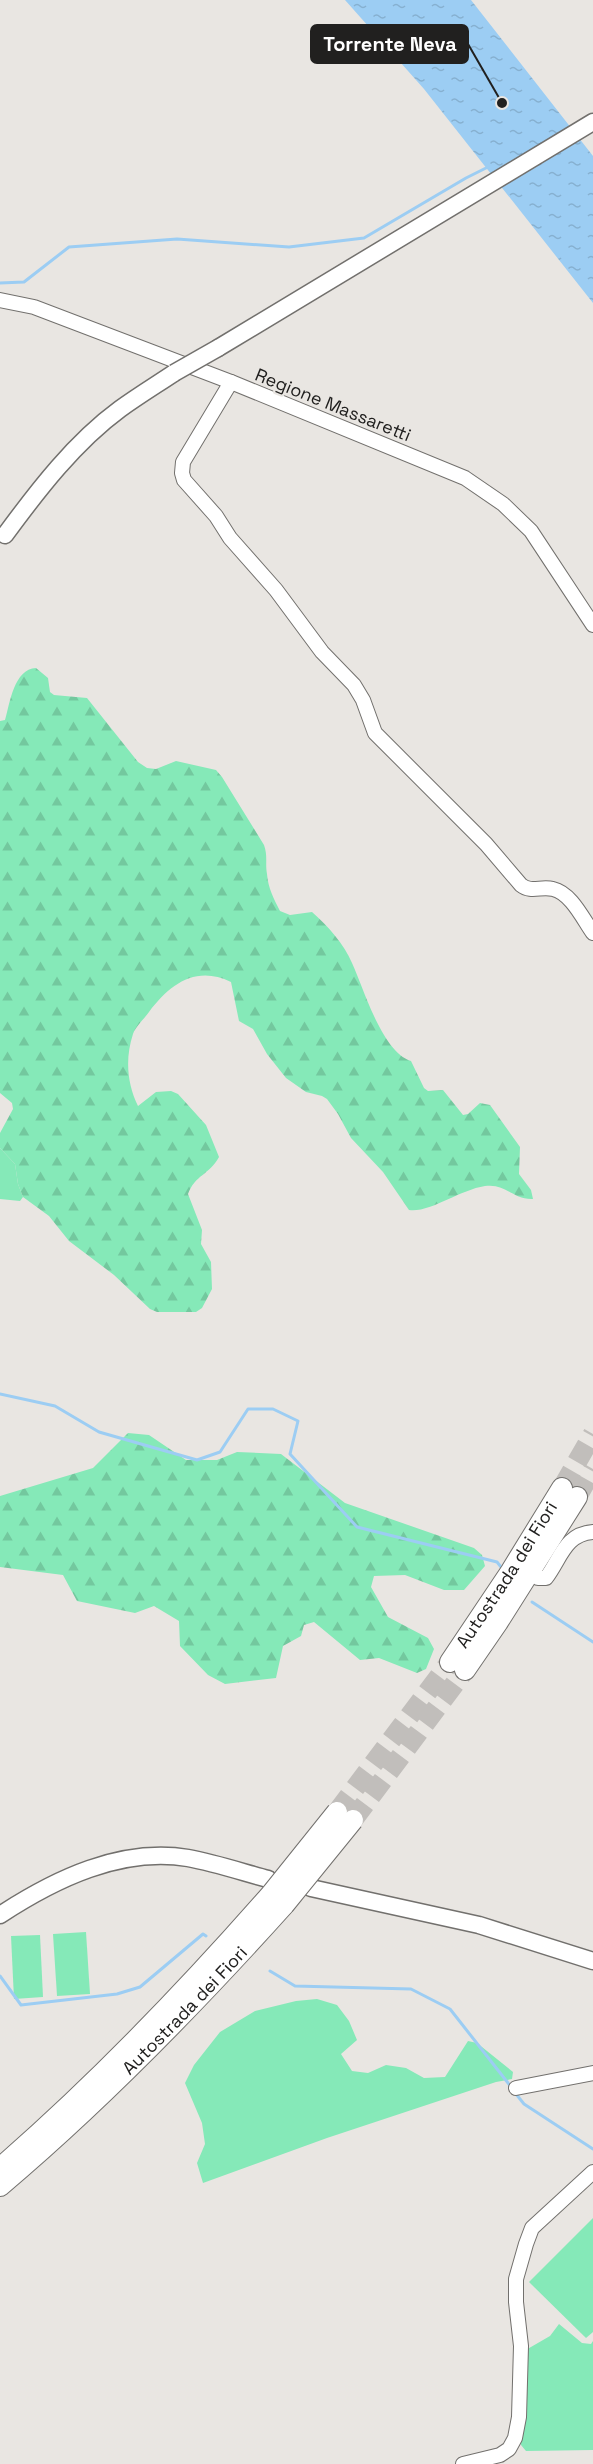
<svg xmlns="http://www.w3.org/2000/svg" width="593" height="2464" viewBox="0 0 593 2464" font-family="'Space Grotesk',sans-serif">
<defs>
<pattern id="forest-firs" width="22" height="20" patternUnits="userSpaceOnUse" patternTransform="scale(1.5)"><rect width="22" height="20" fill="#85e9b8"/><path d="M5 1l3.5 6h-7zM16 11l3.5 6h-7z" fill="#73c89e"/></pattern>
<pattern id="water-ripples" width="26" height="14" patternUnits="userSpaceOnUse" patternTransform="scale(1.5)"><rect width="26" height="14" fill="#9ccdf3"/><path d="M2 4q2-2 4 0t4 0M15 11q2-2 4 0t4 0" fill="none" stroke="#86b0d0"/></pattern>
</defs>
<rect width="100%" height="100%" fill="#e9e6e2"/>
<g fill="#85e9b8">
<path d="M0,1148L15,1164L18,1184L23,1197L20,1201L0,1199Z"/>
<path d="M86,1932L90,1994L57,1996L53,1934Z"/>
<path d="M40,1935L43,1997L14,1999L11,1936Z"/>
<path d="M317,1999L337,2005L349,2021L357,2040L341,2054L352,2071L368,2073L386,2065L406,2068L424,2078L445,2077L468,2041L477,2043L513,2072L512,2079L496,2082L327,2138L203,2183L197,2163L205,2144L202,2123L185,2083L194,2065L220,2032L255,2011L296,2001Z"/>
<path d="M593,2218V2332L586,2338L529,2282Z"/>
<path d="M559,2324L582,2343L591,2344L593,2341V2450L526,2451L521,2445L520,2438L524,2351L550,2336Z"/>
</g>
<g fill="url(#forest-firs)">
<path d="M36,668L48,678L50,692L54,695L87,698L138,762L147,768L156,769L176,761L216,770L222,777L264,845C268,856 265,863 267,874C268,888 274,899 280,911L290,915L312,912C328,926 344,944 352,963C364,989 382,1052 411,1061L424,1088L428,1091L443,1090L463,1115L468,1114L480,1103L490,1105L520,1147L519,1174L531,1190L533,1199C513,1200 506,1183 485,1186C459,1190 430,1213 409,1210L383,1172L351,1138L338,1114L327,1099L322,1096L306,1092L286,1078L267,1054L253,1029L239,1021L231,982C196,965 170,984 149,1012C144,1019 136,1026 133,1034C125,1058 127,1084 138,1106L156,1092L171,1091L178,1094L206,1125L219,1157C209,1175 195,1175 188,1194L202,1230L201,1244L211,1262L212,1289L202,1308L196,1312H157L150,1309L114,1275L69,1241L49,1216L23,1197L18,1184L15,1164L0,1148V1133L13,1109L12,1103L0,1093V721L5,720C10,703 14,669 36,668Z"/>
<path d="M128,1433L149,1435L186,1460H217L237,1452L281,1454L345,1503L474,1548L482,1555L485,1566L464,1590H444L405,1575L374,1576L371,1587L388,1617L428,1638L434,1649L426,1669L417,1673L379,1658L360,1660L314,1622L304,1625L301,1636L283,1646L276,1678L225,1684L208,1675L180,1646L179,1621L154,1606L135,1613L77,1601L63,1575L0,1567V1496L93,1468Z"/>
</g>
<path fill="url(#water-ripples)" d="M345,0H471L593,156V303L424,89Z"/>
<g fill="none" stroke-linecap="round" stroke-linejoin="round">
<g stroke="#9ccdf3" stroke-width="3">
<path d="M0,283L24,282L69,247L177,239L289,247L364,238L466,178L488,167"/>
<path d="M0,1394L55,1406L99,1432L197,1460L220,1452L248,1409H273L298,1421L290,1454L357,1527L497,1562L501,1567"/>
<path d="M532,1602L593,1642"/>
<path d="M270,1971L295,1986L411,1989L450,2009L512,2088"/>
<path d="M0,1976L21,2005L117,1994L140,1987L203,1934L206,1936"/>
<path d="M516,2094L524,2104L593,2149"/>
</g>
<g stroke="#c1bebb" stroke-width="20" stroke-dasharray="20 10" stroke-linecap="butt">
<path d="M562,1488L593,1434"/>
<path d="M577,1497L593,1469"/>
<path d="M337,1812L450,1662"/>
<path d="M353,1820L465,1670"/>
</g>
<g stroke="#72706d" stroke-width="16">
<g id="minor">
<path d="M0,300L34,307L231,382L465,478L503,504L531,531L593,625"/>
<path d="M231,382L183,462L182,473L184,480L216,516L230,538L276,590L322,652L354,685L363,700L375,733L486,844L521,885C531,893 541,886 553,889C571,893 583,919 593,933"/>
<path d="M538,1578H546C561,1558 565,1534 593,1532"/>
<path d="M516,2088L593,2073"/>
<path d="M463,2464L500,2455L509,2449L515,2438L519,2417L521,2346L516,2302V2279L526,2244L532,2228L593,2172"/>
</g>
</g>
<g stroke="#72706d" stroke-width="19">
<g id="major">
<path d="M218,348L593,122"/>
<path d="M5,535C38,490 75,442 120,409C138,396 156,385 174,373"/>
<path d="M311,1888L479,1925L593,1961"/>
<path d="M0,1915C55,1879 121,1847 188,1858C215,1863 242,1872 268,1879"/>
</g>
</g>
<g stroke="#72706d" stroke-width="22">
<g id="highway">
<path id="s1" d="M450,1662L511,1571L562,1488"/>
<path d="M465,1670L498,1622L577,1497"/>
<path d="M0,2168C98,2083 187,1990 272,1893"/>
<path id="s2" d="M0,2186C102,2100 195,2004 284,1905"/>
</g>
</g>
<use href="#minor" stroke="#fff" stroke-width="14"/>
<use href="#major" stroke="#fff" stroke-width="16"/>
<use href="#highway" stroke="#fff" stroke-width="20"/>
<g stroke="#72706d" stroke-width="19" stroke-linecap="butt">
<path id="major-bridge" d="M174,373L218,348"/>
</g>
<g stroke="#72706d" stroke-width="22" stroke-linecap="butt">
<g id="highway-bridge">
<path d="M272,1893L337,1812"/>
<path d="M284,1905L353,1820"/>
</g>
</g>
<use href="#major-bridge" stroke="#fff" stroke-width="16"/>
<use href="#highway-bridge" stroke="#fff" stroke-width="20"/>
</g>
<g text-anchor="middle" stroke-width="4.5" stroke-linejoin="round" paint-order="stroke">
<g font-size="18" fill="#21201f" stroke="#e9e6e2">
<text transform="translate(333 405) rotate(22)" y="6">Regione Massaretti</text>
<text dy="6" stroke="none"><textPath href="#s1" startOffset="104">Autostrada dei Fiori</textPath></text>
<text dy="6" stroke="none"><textPath href="#s2" startOffset="255">Autostrada dei Fiori</textPath></text>
</g>
</g>
<path fill="none" stroke="#21201f" stroke-width="2" d="M502 103L468 44"/>
<circle fill="#21201f" stroke="#e9e6e2" stroke-width="2" cx="502" cy="103" r="6"/>
<rect fill="#21201f" stroke="#21201f" stroke-width="2" x="311" y="25" width="157" height="38" rx="6"/>
<g font-size="20" text-anchor="middle" font-weight="bold" fill="#fff">
<text x="390" y="51">Torrente Neva</text>
</g>
</svg>
